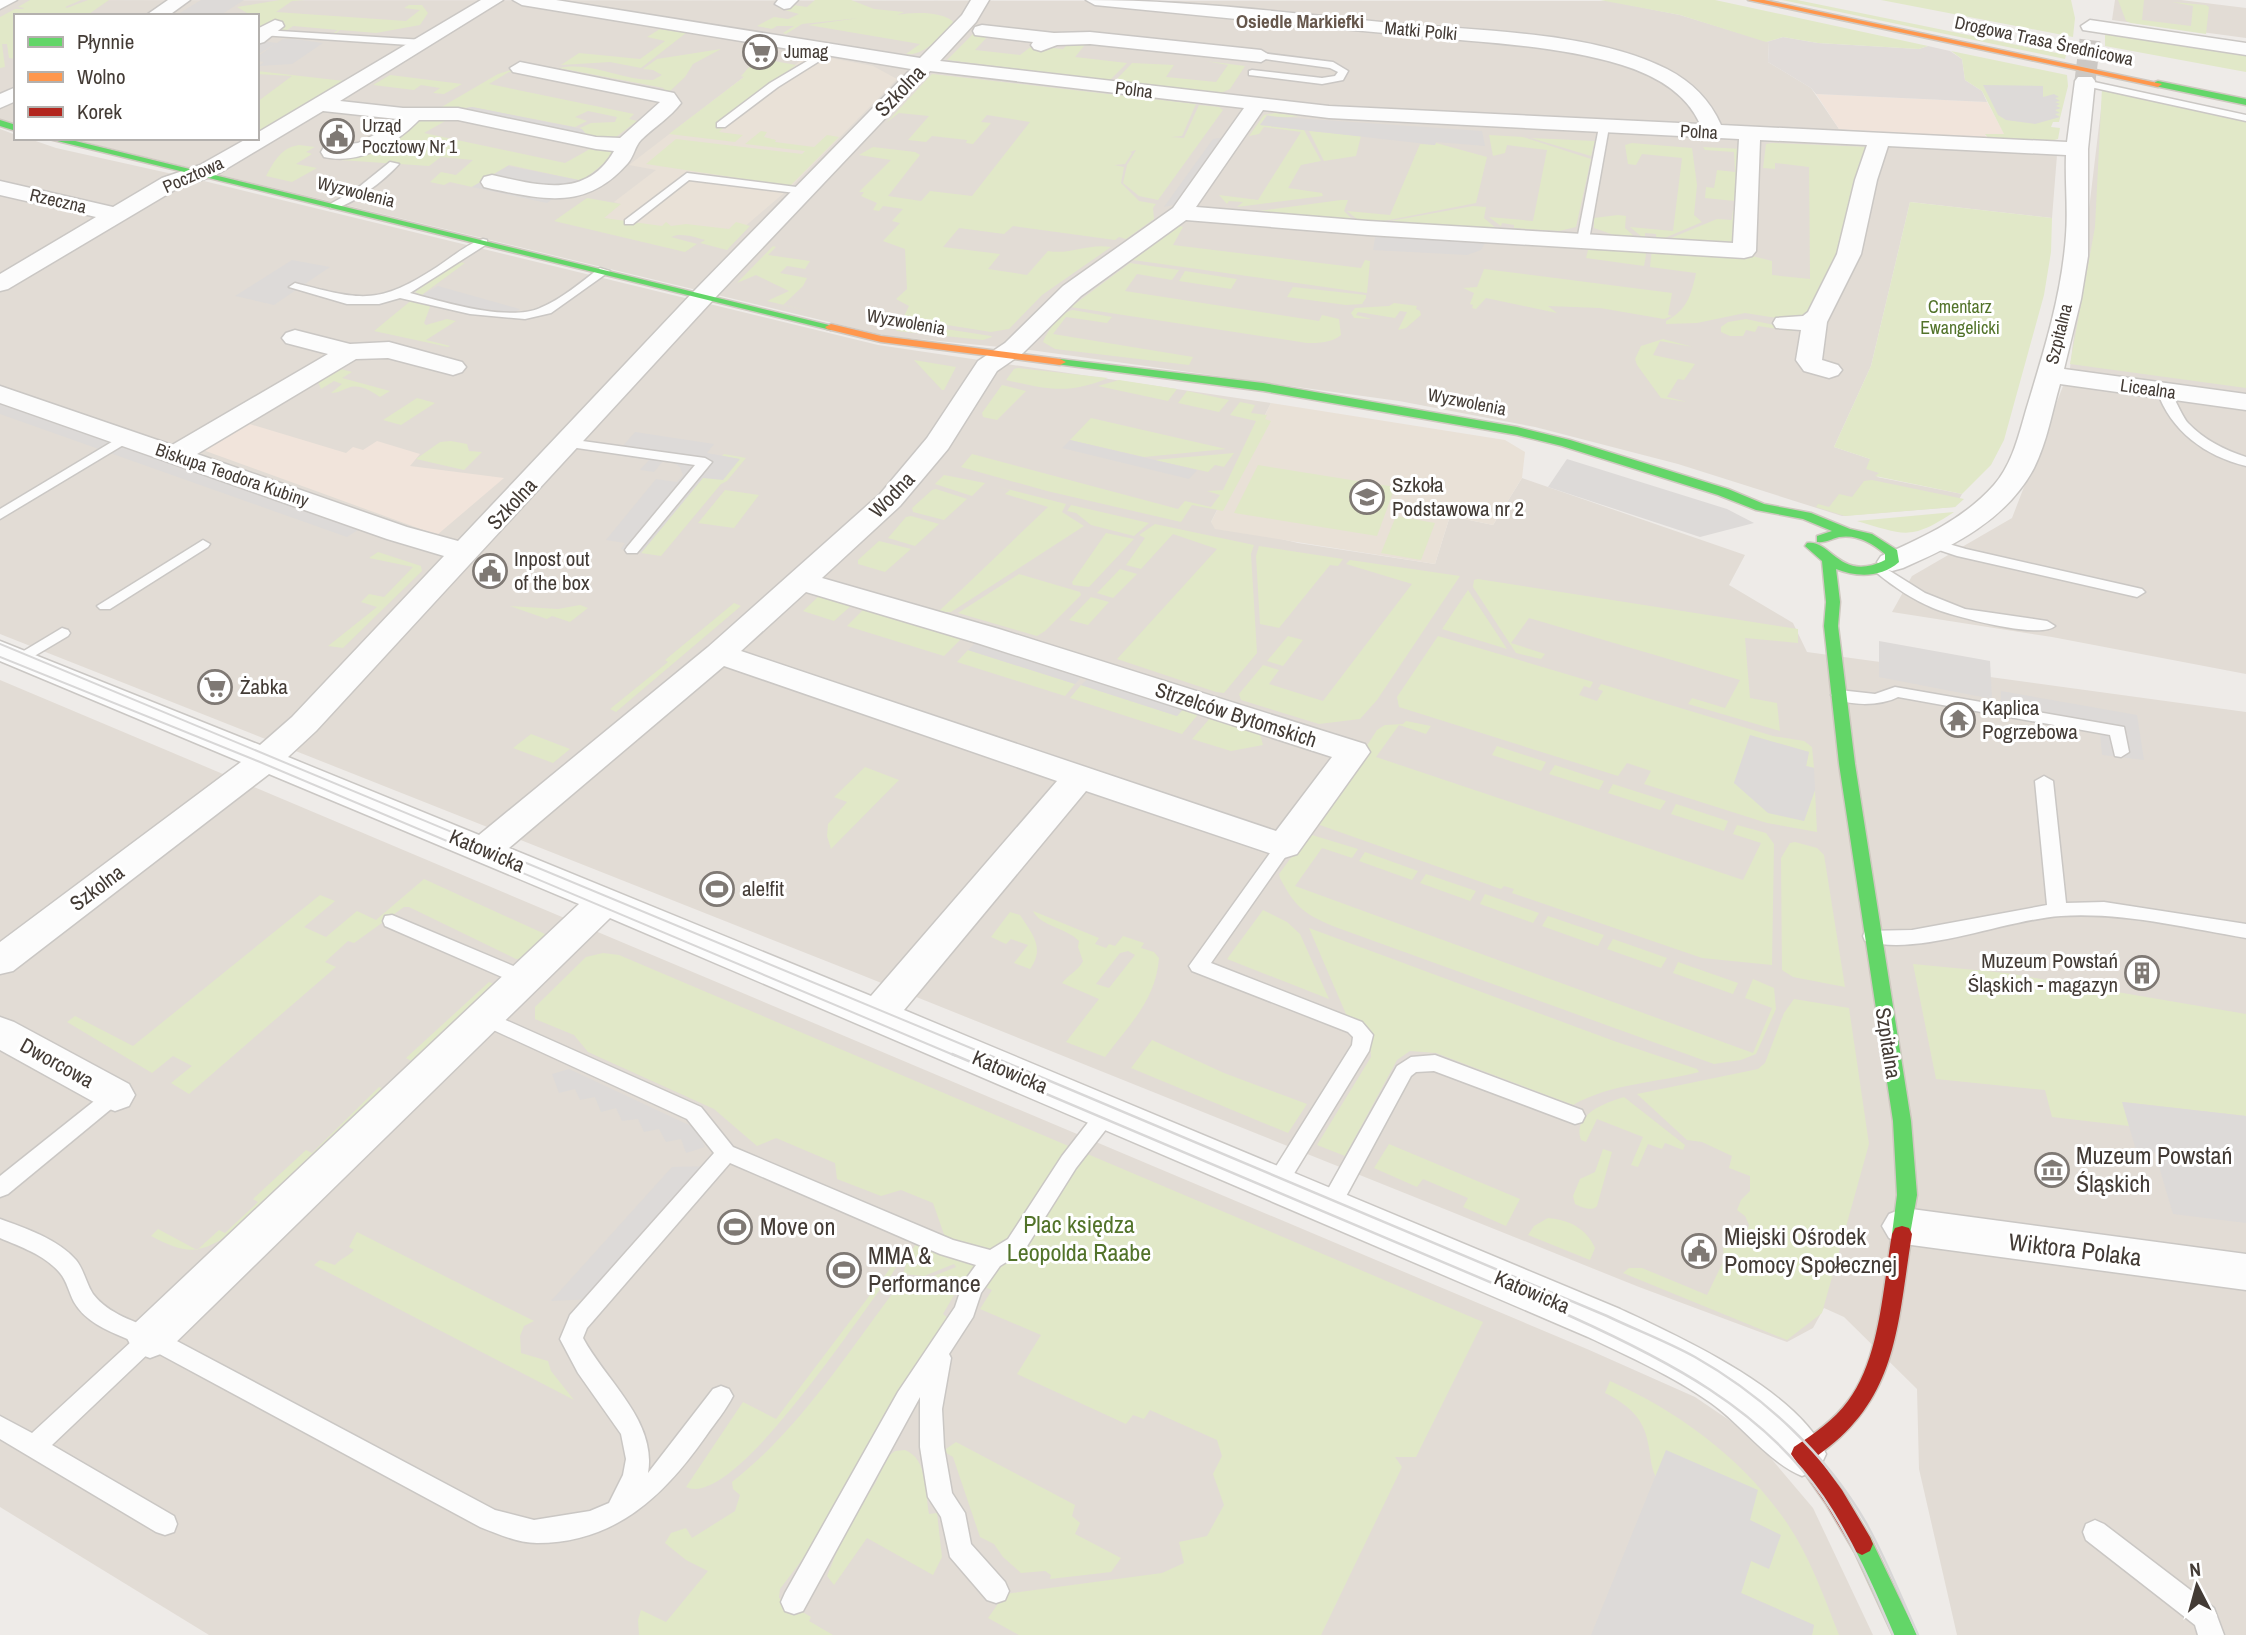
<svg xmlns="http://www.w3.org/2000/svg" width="2246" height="1635" viewBox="0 0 2246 1635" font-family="'Archivo Narrow',sans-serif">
<rect width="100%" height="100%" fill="#eeebe8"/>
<g fill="#e2dcd5">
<path d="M0,0L1610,1L1680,15L1769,42L1768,62L1811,88L1839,129L1989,139L2057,155L2052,218L1910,202L1871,366L1834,447L1870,459L1880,473L1877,477L1962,494L1955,507L1842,516L1678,464L1535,427L1399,401L1030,350L887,336L68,138H257V16H16V126L0,121Z"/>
<path d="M2115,0H2181L2246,8V38L2112,20Z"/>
<path d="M2104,84L2246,115V674L2052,637L1892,612L1912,576L2012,518L2070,368Z"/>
<path d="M0,129L16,135V138H27L56,148L204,181L878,345L1271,403L1211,522L1298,543L1435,564L1450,516L1493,525L1522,478L1745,555L1729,585L1793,623L1807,652L2246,712V1635H1957L1919,1469L1917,1389L1844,1317L1824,1308L1813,1328L1787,1342L1639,1287L864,976L0,634Z"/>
<path d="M0,680L1587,1349L1695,1397L1729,1420L1763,1449L1813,1508L1873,1635H209L0,1507Z"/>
</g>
<g fill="#f1e4db">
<path d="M1816,94L1987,102L2005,135H1985L1989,139L1839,129Z"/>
<path d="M243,422L346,453L353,447L363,450L377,441L420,454L410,466L504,478L437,535L200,449Z"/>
</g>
<path fill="#e1dcd9" d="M1783,37L1818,43L1919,49L1928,46L1950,51L1962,59L1965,80L1982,91L1987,102L1816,94L1811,88L1768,62L1769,43L1766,42Z"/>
<g fill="#e9e1d7">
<path d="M809,54L873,66L897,79L791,187L729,240L603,218L620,204L614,202L656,170L629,165L745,76L775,80Z"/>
<path d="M1271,403L1505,440L1525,452L1522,478L1493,525L1450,516L1435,564L1215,529L1211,522Z"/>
</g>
<g fill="#e1e8c8" fill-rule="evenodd">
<path d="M30,0H81L65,7L67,8L88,0H109L86,16H16V59L9,58L7,44H2L5,67L0,68V17L15,9H23L24,8L18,7Z"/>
<path d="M280,0H305L292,1L276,12L406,21L420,10L404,8L409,5H422L428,13L420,25L376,33L340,30L335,34H332L338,30L293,26L286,31L262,28L257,22V16H252L237,7Z"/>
<path d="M815,0H851L874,9L904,12L897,15C912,12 945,11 954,23C943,34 924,57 906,54L920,44L808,25L859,18L802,24L786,34L783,33L794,26H777L772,29L757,26L774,17L788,19L799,14L778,8L786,4L807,7Z"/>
<path d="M1600,0H1715L1928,46L1919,49L1818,43L1783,37L1766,42L1680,15Z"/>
<path d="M1782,0H1797L2066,55L2065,59Z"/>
<path d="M1881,0H2071L2075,18L2073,37Z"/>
<path d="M2118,0H2144L2142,20L2191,26L2193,6L2172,2L2206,5L2209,7L2206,34L2131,23L2126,21Z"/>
<path d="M660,29L686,33L641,68L610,62L561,65L579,53L640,59L665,41L647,37Z"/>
<path d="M975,32L989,35L975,50L1020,55L1032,46L1063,49L1069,43L1088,41L1075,57L1127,63L1110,80L947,60Z"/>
<path d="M2114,33L2246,51V72L2105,46V34Z"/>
<path d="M721,49L693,64L685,77L668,93L661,92L664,88L559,68C590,61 621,80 653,80L662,75L653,70L643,69L657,59Z"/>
<path d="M1951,51L2067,75L2068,86L2059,122H2053L2051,127L2060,128L2058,139L2051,141L1989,139L1985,134H2004L1982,91L1965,80L1962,59Z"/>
<path d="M774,61L796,65L717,124L725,126L719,132L743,135L735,142L669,134L744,77L741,76C747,71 747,65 758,65C766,64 767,66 774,61Z"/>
<path d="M1206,61L1245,66L1230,89L1221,93L1115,81L1132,63L1174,65L1166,77L1216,82L1228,65Z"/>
<path d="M511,70L526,74L509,72L489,84L634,114L629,119L637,121L612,140L590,138L580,128L591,123L615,122L617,117L588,111L575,117L587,121L575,127L472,107L433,112L498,74Z"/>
<path d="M257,71L344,81L257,133V102L292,76L257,74Z"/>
<path d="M932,74L1196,104L1182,136L1171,137L1184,138L1199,105L1219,107L1223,110L1158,200L1139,196L1123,183L1127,165L1136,150L1130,152L1132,153L1125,164L1114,165L1124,167L1121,183L1139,201L1156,204L1153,208L1154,219L1126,239L1119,237L1115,240L1013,226L1004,234L959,228L943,247L1000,254L988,269L1027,275L1048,251C1071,255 1088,243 1111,247L1042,295L1009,329L991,332L903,318L909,306L896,299L907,289L905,249L883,241L900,223L892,221L903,209L883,206L879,211L873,210L877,203L861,196L864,192H859L891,160L859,155L873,147L915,152L920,155L888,196L921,201L930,191L972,196L1030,122L987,115L981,122L991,123L973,144L966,143L967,140L932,136L926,142L908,140L929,116L899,113L886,123Z"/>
<path d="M390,75L462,84L444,94L433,93L440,88L421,85L414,90L373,85Z"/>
<path d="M2102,88L2246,120V388L2070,364L2095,227Z"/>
<path d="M1275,113L1300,116L1281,118L1267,115L1260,125L1304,130L1321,161L1301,165L1288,188L1322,193L1323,196L1237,207L1243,202L1229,201L1227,204L1219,195L1258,200L1301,132L1264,127L1259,134L1249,136L1264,115Z"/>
<path d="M449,116L468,122L449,119L424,133L565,163L590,149L573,145L576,143L614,152L612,157L572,189L568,188L578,180L509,165L472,187L450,182L444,185L430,182L441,172L456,175L473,160L441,157L429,166L340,160L346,155H366L381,150L416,122Z"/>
<path d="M761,131L767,132L764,137L776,140L775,142L814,147L827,135L839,137L790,186L646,164L676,139L802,154L805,151L745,144Z"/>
<path d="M1309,131L1361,136L1356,156L1324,161Z"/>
<path d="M1489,135L1523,137L1591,159L1576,227L1559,231L1514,228V225L1502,223L1501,226L1489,217L1533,221L1547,150L1507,145L1505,153L1493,156Z"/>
<path d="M1531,138L1595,141L1591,156Z"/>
<path d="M1436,143L1487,157L1476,203L1379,222L1358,220L1347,211L1390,215L1420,144L1435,145Z"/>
<path d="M1632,143L1692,148L1697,185L1694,215L1702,222L1660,240L1656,239V234L1645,233V238L1642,237L1630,227L1673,231L1682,158L1642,154L1636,165L1628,164L1625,145Z"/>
<path d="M1772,143L1869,147L1865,162L1854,178L1839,258L1811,316L1789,320L1745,313L1697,323L1666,324V321C1687,310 1691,296 1696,273L1650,267L1652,249L1752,256L1772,261V275L1810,279L1809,167L1775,163V169L1763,168L1766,144Z"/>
<path d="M299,145L315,147L306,152L312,154L296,164L317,168L292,182L266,176C275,160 281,148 299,145Z"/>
<path d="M1703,147L1744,149L1739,208L1735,207V201L1705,198L1706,187L1714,188L1717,170L1735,172L1734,152L1705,150Z"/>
<path d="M587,198L621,204L604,218L662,226L666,222L671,226L686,224L729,229L736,222L750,226L727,250L700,243L705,240C695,237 680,232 671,237L697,244L685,252L554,221Z"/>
<path d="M1341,200H1348L1344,211L1354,221L1244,213Z"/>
<path d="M1910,202L2052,218L2051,252L2044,295L2004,440L1991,465L1962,494L1875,476L1879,473L1866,469L1870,459L1834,447L1871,366Z"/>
<path d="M1473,206L1486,207L1484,218L1497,229L1385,222Z"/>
<path d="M1733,210H1739L1737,240L1727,243L1666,240L1717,219L1732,220Z"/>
<path d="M1618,215L1626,216L1625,228L1635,237L1614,235L1594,228V218Z"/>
<path d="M1180,226L1183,227L1173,245L1361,268L1365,260L1370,261L1367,293L1133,260Z"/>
<path d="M773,246L776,247L768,255L810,261L805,269L787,266L780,273L807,278L803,286L783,305L818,313L767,301L789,291L756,275L737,283Z"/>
<path d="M1589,246L1647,249L1644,266L1586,258Z"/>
<path d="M458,262L465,263L423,294L430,307L424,323L426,325L447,319L456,321L426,340L450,346L448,347L374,331L419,294L415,292Z"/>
<path d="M1130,263L1179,270L1172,280L1137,274L1125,291L1319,321L1322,315L1339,319L1341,335C1331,343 1319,343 1307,343L1071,307Z"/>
<path d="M1484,269L1672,293L1668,315L1672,316L1664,319L1600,308L1548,306L1557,313L1486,298L1476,309L1472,308L1473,305L1470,304L1474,293L1463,288L1477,287Z"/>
<path d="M1185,271L1237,279L1231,289L1179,281Z"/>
<path d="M1293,287L1366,295V298L1362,304L1346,305L1287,297Z"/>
<path d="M1394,303L1417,306L1416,309L1420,311L1421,315L1406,328L1398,330L1407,312L1400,311L1395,318L1358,312L1356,315L1372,319L1354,318L1351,313L1355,308L1389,306Z"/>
<path d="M1073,310L1112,317L1107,323L1066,317L1053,334L1193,357L1189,365L1055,349L1043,342C1048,330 1060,312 1073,310Z"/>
<path d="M1746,319L1798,330L1791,331L1758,326L1755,332L1746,330L1743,336H1730L1721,332V327L1728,322Z"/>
<path d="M900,322L991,336L992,337L983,340L897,331L895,329Z"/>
<path d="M1663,339L1693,347L1660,341L1653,355L1695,364L1684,380L1678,379L1667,397L1687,402L1661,398L1637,365L1635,359L1641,346Z"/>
<path d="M914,360L956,367L944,390H942Z"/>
<path d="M337,368L352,372L342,378L390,391L380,397C373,392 359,383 348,388C341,390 339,393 331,393L342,384L334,381L321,389L317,380Z"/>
<path d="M1018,368L1108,378C1069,395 1045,389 1006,380L1014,369Z"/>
<path d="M1119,380L1177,389L1168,401L1098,386Z"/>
<path d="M1002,385L1026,391L997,420L983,417L982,413Z"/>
<path d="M1187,391L1229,400L1219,412L1178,403Z"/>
<path d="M417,398L435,403L401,425L383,420Z"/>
<path d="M1240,402L1255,405L1251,413L1267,415L1265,419L1271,421L1223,511L1192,505L1181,522L1047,491L961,467L972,454L1178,509L1185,501L1211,507L1220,495L1207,491L1223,490L1256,421L1230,415Z"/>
<path d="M1091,418L1226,449L1144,457L1070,440Z"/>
<path d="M451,441L467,444L469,451L482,452L464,470L416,459L440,442Z"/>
<path d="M1234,453L1224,467L1215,465L1208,472L1154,460Z"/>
<path d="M724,454L746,458L727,481L721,484L661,556L641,553L703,477L739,459L722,456Z"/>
<path d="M1258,465L1395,487L1377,536L1234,513Z"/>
<path d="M944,475L985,483L972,496L935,484Z"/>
<path d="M1872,480L1964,499L1955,507L1845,516L1816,507L1818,504L1829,507L1839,494L1852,497L1864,481Z"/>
<path d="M995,486L1066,504L1062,512L1084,526L951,612H938L1048,507L1005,494L1010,490Z"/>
<path d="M725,490L759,495L734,528L698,523Z"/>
<path d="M932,490L936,489L967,499L944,520L913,512L912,508Z"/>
<path d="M1071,505L1149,523L1134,536L1091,525L1076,513L1067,511Z"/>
<path d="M1954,512C1910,541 1905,535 1857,521Z"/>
<path d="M911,516L939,524L915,546L888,538L906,517Z"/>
<path d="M1396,516L1435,523L1421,560L1381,553Z"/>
<path d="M1155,524L1254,545L1251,554L1257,653L1224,693L1216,692L1117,659L1217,549L1173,534L1141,569L1126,565L1145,538L1139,535Z"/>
<path d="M1106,533L1134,539L1089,587L1073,585L1072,582Z"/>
<path d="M879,541L911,549L885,572L858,564V560Z"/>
<path d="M1259,546L1343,559L1338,566L1330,565L1279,628L1260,624L1256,556Z"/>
<path d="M378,552L421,566L422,571L343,648L328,646L377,607L361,602L369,594L384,597L413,567L369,558Z"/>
<path d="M1350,560L1460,576L1377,700L1360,719L1319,724L1241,700L1239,694L1263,665L1279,670L1269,684L1323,701L1412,584L1346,564Z"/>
<path d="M1120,569L1137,574L1113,598L1097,593Z"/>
<path d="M1019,574L1080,592L1081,595L1045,631L1037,636L958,613Z"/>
<path d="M1478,579L1798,629V643L1745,638L1750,698L1777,703L1780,731L1688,704L1692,698L1725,708L1740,680L1529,618L1511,643L1545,654L1541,659L1516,653L1473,587L1474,580Z"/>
<path d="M1468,590L1507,649L1442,629Z"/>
<path d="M820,595L853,604L834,621L803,611Z"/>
<path d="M1091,597L1109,602L1088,625L1069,620Z"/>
<path d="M734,603L741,606L616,712L610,709L668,662L665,660Z"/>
<path d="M580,605L588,608L570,622L552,616L547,619L510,606L558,609Z"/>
<path d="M864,609L961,639L944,656L847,626Z"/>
<path d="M1288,636L1303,640L1283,666L1267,661Z"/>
<path d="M1438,636L1593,682L1590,688L1584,686L1579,695L1597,701L1603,691L1598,689L1601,684L1773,736L1804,741L1812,747L1814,768L1806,766L1809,752L1750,736L1734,783L1804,821L1815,790L1817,832L1767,823L1644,784L1651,771L1627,763L1618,776L1399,707L1397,697Z"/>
<path d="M968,650L1075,684L1065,696L957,662Z"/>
<path d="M1081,685L1177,716L1185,707L1200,712L1182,734L1070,698Z"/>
<path d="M1211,717L1260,734L1263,745L1231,751L1192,739Z"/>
<path d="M1406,721L1431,726L1426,734L1399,725L1376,757L1743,880L1761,843L1733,834L1737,825L1766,833L1774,844L1772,965L1702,958L1512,893L1514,889L1504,886L1501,889L1317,824L1377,730L1385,725L1403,724Z"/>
<path d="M531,734L570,749L553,763L513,748Z"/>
<path d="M1497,746L1546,762L1541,771L1492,755Z"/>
<path d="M1555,765L1604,781L1599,790L1549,774Z"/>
<path d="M865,767L899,780L831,849L827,836L828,824L847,802L834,797Z"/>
<path d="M1613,784L1666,801L1660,810L1608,793Z"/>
<path d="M1676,804L1728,821L1724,831L1671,814Z"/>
<path d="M1312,835L1358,849L1352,858L1322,848L1295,886L1753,1053L1772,1008L1745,998L1753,979L1774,988L1776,1009L1756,1054L1741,1060L1714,1064L1338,928C1306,915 1296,909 1280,878L1279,874L1304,840Z"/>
<path d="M1795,842L1817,848L1824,855L1845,987L1793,977L1782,970L1781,858L1790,843Z"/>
<path d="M1365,852L1418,871L1412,880L1359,861Z"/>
<path d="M1426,874L1476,891L1470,901L1420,883Z"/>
<path d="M424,879L547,935L529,958L516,959L409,907H404L354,943L348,941L325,962L336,967L189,1094L171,1083L192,1066L173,1056L152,1073L67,1022L75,1016L133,1046L320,895L335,901L304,927L326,937L357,911L376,920Z"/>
<path d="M1485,894L1539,913L1533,923L1480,904Z"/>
<path d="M1263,910L1287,922L1300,934L1329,999L1227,959Z"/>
<path d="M1033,911L1099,938L1095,944L1106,948L1109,944L1115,946L1123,936L1144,943L1141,948L1154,952L1159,958C1156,1000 1129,1025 1105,1057L1066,1042L1099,999L1062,983C1069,974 1078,971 1083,961L1078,947L1079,941C1067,928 1040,926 1033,911ZM1128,951L1135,955L1109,988L1096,984L1120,953Z"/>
<path d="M1010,912L1020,915C1033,935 1045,948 1030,969L1014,963L1028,945L1011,939L1006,944L991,937Z"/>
<path d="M1548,916L1604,935L1598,946L1542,926Z"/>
<path d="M1309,928L1614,1041L1697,1069L1699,1072C1656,1083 1612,1083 1573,1105L1436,1053L1410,1051L1397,1060L1345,1156L1317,1145L1371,1057L1370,1037L1349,1021Z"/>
<path d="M1613,939L1667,958L1661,968L1607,949Z"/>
<path d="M603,953L619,955L1483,1322L1416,1457H1395L1402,1467L1321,1635H1019L988,1618L1005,1594L1162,1573L1184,1563L1179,1542L1207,1536L1224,1505L1213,1474L1222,1456L1217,1440L1150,1410L1144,1419L1133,1415L1126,1424L1017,1374L1041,1335L980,1309L992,1290L964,1278L943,1314L948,1318L820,1536L780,1589L779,1598L811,1617L809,1621L833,1635H639L638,1620L641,1610L666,1622L708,1571L686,1560L665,1543L671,1533L686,1528L692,1538L735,1511L740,1495L733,1489L732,1482C800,1429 847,1353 899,1285L909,1281L924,1280L956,1267L954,1264L924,1276L903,1274L910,1253L916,1244L920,1243L952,1257L933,1203L901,1190L881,1196L837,1179L835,1163L776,1138L757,1146L714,1109L588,1052L574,1035L535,1019V1007L586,957Z"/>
<path d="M1678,962L1738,983L1733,994L1673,973Z"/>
<path d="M1913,964L2006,973L2246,1014V1116L2123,1102L2129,1126L2052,1117L2045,1090L1936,1079Z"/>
<path d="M489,982L501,987L238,1229C202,1253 190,1257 151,1236L158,1229L197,1250L219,1230L225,1233L258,1202L253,1199L306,1150L312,1153L379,1087L384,1089L413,1062L406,1058Z"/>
<path d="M1794,999L1849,1008L1869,1144L1822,1313L1787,1340L1623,1273L1629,1268H1642L1707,1295L1724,1260L1723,1246L1727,1236L1738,1237L1746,1234L1749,1225L1745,1216L1737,1210L1741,1200L1750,1191V1176L1729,1168L1732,1156L1702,1142L1687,1140L1637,1094L1758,1069L1765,1063L1784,1013Z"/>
<path d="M1152,1040L1224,1073L1307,1104L1288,1133L1131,1068Z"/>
<path d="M1624,1097L1685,1145L1683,1150L1665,1143L1662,1149L1648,1144L1638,1167L1631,1165L1643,1137L1597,1119L1586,1142L1581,1140C1572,1114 1605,1103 1624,1097Z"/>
<path d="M1389,1144L1520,1199L1506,1226L1463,1207L1468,1198L1423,1179L1417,1187L1374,1168Z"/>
<path d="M1603,1149L1612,1152L1597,1206C1592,1212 1581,1207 1575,1204L1573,1196L1580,1179L1595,1172Z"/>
<path d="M1548,1218C1569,1220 1586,1228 1595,1248L1590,1260L1528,1235L1534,1226Z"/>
<path d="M357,1232L534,1321L524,1326L520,1336L521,1353L548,1361L551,1371L574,1400L314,1265L320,1260L335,1265C341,1258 348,1257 354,1250L349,1247Z"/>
<path d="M899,1246L896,1267L892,1274C863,1308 735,1511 686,1487L743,1402L776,1419L895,1262L890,1259Z"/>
<path d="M1610,1381C1680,1412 1744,1460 1787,1523C1810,1557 1824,1597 1839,1635H1812L1814,1625L1741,1593L1751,1561L1780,1535L1750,1520L1667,1451L1656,1477C1650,1465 1651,1456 1648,1443C1644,1418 1627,1404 1605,1393Z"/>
<path d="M956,1442L1075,1505L1072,1516L1080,1523L1075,1534L1121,1558L1111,1572L1050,1579L1051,1575L1045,1571L1021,1573L1003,1557L994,1544L980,1537L953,1457L943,1451Z"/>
<path d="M905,1450C928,1459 925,1492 929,1514L937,1513L942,1557L933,1575L867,1538L834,1585L827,1576L845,1531L876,1482L886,1458L895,1451Z"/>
</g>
<g fill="#dddad8">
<path d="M201,0H244L219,16H175Z"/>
<path d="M283,39H295L323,43L292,64L259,66L264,62L257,61V57L275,44L257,55V45L263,41L277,43Z"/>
<path d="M1983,85L2043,86V97L2054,94L2059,97L2055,98L2060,101L2055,102L2060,104L2056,106L2061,108L2055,110L2060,113L2055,114L2060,117L2035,124L2006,120L1998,115Z"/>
<path d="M472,107L582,129L589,138L450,111Z"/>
<path d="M1267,116L1482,131L1485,146L1436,142L1435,145L1260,125Z"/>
<path d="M1232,136L1184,203L1164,207L1213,139Z"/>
<path d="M508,166L579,180L547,203L472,187Z"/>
<path d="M1376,232L1486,241L1481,250L1467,255L1373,250Z"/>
<path d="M292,260L330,267L274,305L235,296Z"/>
<path d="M438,286L520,309L514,313L463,306L422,295Z"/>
<path d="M0,401L361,528L347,537L0,414Z"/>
<path d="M635,432L714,444L707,453L740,459L723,480L703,478L641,553L621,549L625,543L606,540L656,479L677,482L683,475L680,467L674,463L663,461L654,472L640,470L649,460L615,455Z"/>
<path d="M1070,440L1197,470L1189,479L1062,448Z"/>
<path d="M1567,459L1727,509L1754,523L1700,537L1548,487Z"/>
<path d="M977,641L1084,674L1075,684L968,650Z"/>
<path d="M1879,641L1990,661L1992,699L1879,677Z"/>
<path d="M1090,677L1185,707L1177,716L1081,685Z"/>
<path d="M2001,691L2137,715L2144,760L2102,755L2100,733L2000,715Z"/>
<path d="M1750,735L1809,752L1806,766L1814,768L1815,790L1804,821L1768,813L1734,783Z"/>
<path d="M569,1069L691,1126L698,1132L705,1147L686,1153L681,1139L666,1142L659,1129L644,1132L638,1119L622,1121L616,1108L601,1112L595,1097L580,1100L575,1089L559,1093L552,1074Z"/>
<path d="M2122,1102L2246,1116V1223L2173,1214L2155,1153L2136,1150Z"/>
<path d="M711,1166L594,1299L551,1301L672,1167Z"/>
<path d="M1666,1450L1758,1490L1750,1520L1781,1535L1769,1569L1751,1561L1741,1593L1814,1625L1812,1635H1591Z"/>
</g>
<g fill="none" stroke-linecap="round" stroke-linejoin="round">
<path stroke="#ccc8c4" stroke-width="21" stroke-dasharray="21 10" stroke-linecap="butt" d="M2085,81L2090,40"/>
<g stroke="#cac7c4" stroke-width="3">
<g id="lane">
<path d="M264,30L424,40L429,43L424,46L261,35V31Z"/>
<path d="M829,48L837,50L778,87L725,127H717V123L770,83Z"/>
<path d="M1261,53L1333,62L1348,71L1343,80L1322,84L1249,75V71L1252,70L1322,78L1335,76L1338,72L1330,68L1258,58L1256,56Z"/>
<path d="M2085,80L2246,115V121L2081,85V81Z"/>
<path d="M1604,124L1609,127L1589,240L1583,243L1577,240L1599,127Z"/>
<path d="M390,162L399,164C387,178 348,210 330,208V204L354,191Z"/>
<path d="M687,173L804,188L810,191L804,194L689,180L633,224H625V220Z"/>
<path d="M483,239L487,240V244L410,293C443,302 508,322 540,308C562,299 581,282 600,268L610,271L551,313L525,319L470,314L400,298L379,304H347L289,287L295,283C361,300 377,306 437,267C452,257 467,244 483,239Z"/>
<path d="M2164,387C2173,390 2180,414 2188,423C2204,440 2225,450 2246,457V466C2205,456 2171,431 2157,391Z"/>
<path d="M125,434L130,435V441L0,519V509Z"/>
<path d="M568,439L705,458L712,462L637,553H627L625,550L627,547L695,465L563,446L561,443Z"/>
<path d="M203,540L210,544L208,547L110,609H100L97,606Z"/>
<path d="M1935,540L1966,549L2142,589L2145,592L2137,597L1957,556L1930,547L1928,544Z"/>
<path d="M1882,566L1925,593L1965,609L2047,621L2055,626C2040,640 1952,616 1933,608C1912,599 1894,587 1877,573L1875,570Z"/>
<path d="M62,628L68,630L70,633L68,636L26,661H14L12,658Z"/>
<path d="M1895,687L2124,727L2129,752L2121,757L2115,756L2110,735L1898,697C1882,706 1844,707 1831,695L1839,690L1875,694Z"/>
<path d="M2044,776L2053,781L2066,903L2104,902L2246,924V938C2185,928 2123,912 2061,916C2003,920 1920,957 1865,941L1863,936L1865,931L1912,930L2047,905L2035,781Z"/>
<path d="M1284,840L1293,846L1211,963L1362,1022L1373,1035L1369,1051L1284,1190L1276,1192L1268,1190L1265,1184L1352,1045L1353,1037L1348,1032L1192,971L1189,966L1278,842Z"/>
<path d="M392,915L530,973L533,978L530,983H516L385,926L383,921L385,916Z"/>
<path d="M483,1010L701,1107L733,1147L953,1240L990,1250L1008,1239L1062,1156L1100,1107L1107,1105L1114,1107L1117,1113L1114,1119L1076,1168L1024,1251L1000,1266L981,1293L973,1317L949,1354L951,1358L942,1409L944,1447L952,1493L965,1513L971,1544L1005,1582L1009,1591L1005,1600L996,1603L987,1600L950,1557L941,1517L928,1497L920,1447V1397L803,1611L794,1614L785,1611L781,1602L785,1593L898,1392L955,1307L963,1283L976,1265L940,1254L730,1163L587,1328L583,1338C606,1381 657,1421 648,1473L713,1389L721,1386L729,1389L733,1396C726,1410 715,1423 706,1436C664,1496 615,1543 537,1543C518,1543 498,1534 480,1527L152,1350L52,1445L174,1516L177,1524L174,1532L165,1535L156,1532L0,1439V1416L32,1433L132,1341C111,1332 86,1323 74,1302C69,1293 67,1281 60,1273C45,1255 21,1247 0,1238V1219C25,1228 58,1239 76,1260C84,1270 86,1283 93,1294C108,1314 136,1322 158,1331L495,1510L534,1520L590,1511L609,1503L623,1475L626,1459L621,1434L578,1373L560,1339L570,1315L714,1153L687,1119L476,1022L473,1017L476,1012Z"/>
<path d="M1435,1055L1582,1110L1585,1116L1582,1122L1575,1124L1434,1071L1416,1072L1411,1076L1337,1213L1329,1216L1321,1213L1318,1207L1397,1066L1411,1057Z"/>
<path d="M115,1087L122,1090L125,1095L122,1100L8,1194L0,1197V1176L108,1090Z"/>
<path d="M2095,1520L2104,1524L2214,1608L2224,1635H2198L2195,1625L2086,1540L2083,1532L2086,1524Z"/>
</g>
</g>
<g stroke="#cac7c4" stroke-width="3">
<g id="street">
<path d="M0,0H17L0,9Z"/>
<path d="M168,0H190L168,16H145Z"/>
<path d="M481,0H503L340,101L403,108H458L596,137L620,138L660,102L513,72L510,68L520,62L674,93L681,103C670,118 654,127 641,140C635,146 634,156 628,163C587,210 546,200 492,189L484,187L481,182L484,177L492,175C537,185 586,200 614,151L596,149L458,120H419C396,144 359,165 324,157L321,152L324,147L358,143L378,133L397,119L323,111L216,175L178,188L8,289L0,291V274L96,217L0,195V181L113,207L162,178L200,165L248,138H257V133Z"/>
<path d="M513,0H556L920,58L962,15L971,0H989L976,22L940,61L1329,106L1700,124C1686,92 1654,75 1622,65C1557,45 1485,43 1417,36C1310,26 1202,16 1095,5L1086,0C1192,0 1297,14 1402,24C1483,31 1595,32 1667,69C1692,82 1710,100 1721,125L2067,142L2075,81L2078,77H2092L2095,81L2088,149V256L2081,299L2064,369L2246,394V410L2060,384C2052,412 2047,442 2034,468C2007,519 1954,546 1903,568L1892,571L1881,568L1877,562L1881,556C1922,538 1964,519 1994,485C2013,463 2019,434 2027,407C2044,351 2062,294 2066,235C2068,209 2065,182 2066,155L1888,146L1877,180L1861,254L1827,322L1822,360L1838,365L1842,370L1838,375L1829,378L1804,371L1796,360L1801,330L1776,328L1773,323L1776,318L1803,316L1808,312L1837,254L1855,180L1867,145L1760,140L1756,251L1752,256L1744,258L1368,235L1186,220L1081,296L1023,353L997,371L948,449L900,506L822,578L999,629L1365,744L1370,752L1297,854L1284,858L1086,791L904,1010L1620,1309C1682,1338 1797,1390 1826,1454L1819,1469L1802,1476C1769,1463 1741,1424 1711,1403C1673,1376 1630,1357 1588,1337L610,918L166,1352L150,1358L134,1352L127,1338L134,1324L579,904L269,774L13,971L0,974V942L241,762L0,661V641L260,745L292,717L444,556L387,539L0,403V386L172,445L328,354L286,343L282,338L286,333L295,330L350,344L389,342L462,362L466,367L462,372L453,375L388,358L356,359L197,454L407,527L458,541L695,290L911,69L522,5ZM930,71L1244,108L1173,208L1063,286L1005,343L978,361L927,438L880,494L708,647L479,835L288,757L316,731L713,300ZM1263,110L1329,118L1739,139L1733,243L1368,221L1196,207ZM806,592L977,643L1332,757L1276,831L741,651ZM724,666L1057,781L871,996L509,848Z"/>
<path d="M778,0H798L790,8L784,9L775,4Z"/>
<path d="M275,20L282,22L284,26L264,42L257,44V29Z"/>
<path d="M2090,20L2246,43V55L2083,30L2081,26Z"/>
<path d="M982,25L1054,33L1090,32L1261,50L1271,56L1261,62L1090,44L1057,45L1041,51L1034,49L1031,45L1033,42L975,35L973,31L975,27Z"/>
<path d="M16,87V101L0,108V94Z"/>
<path d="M0,1017L14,1022L129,1084L135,1095L129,1106L115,1111L101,1106L0,1050Z"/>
<path d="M1904,1208L2246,1254V1290L1904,1244L1889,1238L1882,1226L1889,1214Z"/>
</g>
</g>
<g stroke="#cfc8c0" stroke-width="3">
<g id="fast">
<path d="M2158,81L2246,99V105L2155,86V82Z"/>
<path d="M0,120L16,125V131L0,126Z"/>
<path d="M45,138H63L837,327L831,330Z"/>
<path d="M1060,359L1263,383L1517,427L1570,440L1728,489L1764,504L1811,513L1850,529L1872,534L1897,550L1899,562C1881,578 1856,577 1836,569L1840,602L1838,626L1855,764L1911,1121L1917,1195L1909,1240L1902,1242L1895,1240L1892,1234L1897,1195L1893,1121L1839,764L1824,626L1826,602L1822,561L1805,546L1807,543C1831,539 1840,583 1885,560V554C1872,543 1857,534 1839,537C1831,539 1826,543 1817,542V536L1832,531L1803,519L1756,510L1718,495L1562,446L1517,435L1263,391L1056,364L1054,362Z"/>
<path d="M1862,1533L1870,1537L1917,1635H1893L1851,1544L1854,1537Z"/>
</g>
</g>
<g stroke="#cfc8c0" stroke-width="3">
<g id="slow">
<path d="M1748,0H1764L2162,84L2158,87Z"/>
<path d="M831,324L881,336L1060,359L1066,362L1060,365L881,342L827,329L825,327Z"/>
</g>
</g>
<g stroke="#cfc8c0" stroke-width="3">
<path id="jam" d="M1902,1226L1909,1228L1912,1234C1897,1325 1899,1399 1817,1456L1842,1490L1870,1537L1873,1544L1870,1551L1862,1555L1854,1551L1826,1504L1791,1454L1794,1447C1814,1434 1834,1420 1848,1401C1880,1359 1883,1286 1892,1234L1895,1228Z"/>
</g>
<use href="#lane" fill="#fcfcfc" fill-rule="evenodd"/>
<use href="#street" fill="#fcfcfc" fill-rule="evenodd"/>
<use href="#fast" fill="#63d668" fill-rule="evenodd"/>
<use href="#slow" fill="#ff974d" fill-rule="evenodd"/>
<use href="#jam" fill="#b3261e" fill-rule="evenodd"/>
<g stroke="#d8d7d7" stroke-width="2">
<path d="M0,644L990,1056"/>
<path d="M0,657L260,762L956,1056"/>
</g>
<g stroke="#d8d7d7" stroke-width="2.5">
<path d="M952,1054L1570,1316C1665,1359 1762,1408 1823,1497C1852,1540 1873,1588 1893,1635"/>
<path d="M986,1054L1607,1316C1636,1330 1666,1341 1695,1357C1764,1396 1826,1454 1866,1523C1886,1559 1901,1597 1918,1635"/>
</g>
</g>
<defs>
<g id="supermarket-ring" transform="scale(1.75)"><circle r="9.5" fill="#fff" stroke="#7f7974" stroke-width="1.5"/><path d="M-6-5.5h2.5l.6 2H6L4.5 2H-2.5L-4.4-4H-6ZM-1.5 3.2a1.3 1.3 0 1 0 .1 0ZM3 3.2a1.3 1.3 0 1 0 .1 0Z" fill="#7f7974"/></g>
<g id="civic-ring" transform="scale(1.75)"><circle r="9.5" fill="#fff" stroke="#7f7974" stroke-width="1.5"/><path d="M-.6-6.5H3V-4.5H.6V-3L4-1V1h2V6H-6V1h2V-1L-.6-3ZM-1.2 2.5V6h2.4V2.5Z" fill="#7f7974"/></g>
<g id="school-ring" transform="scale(1.75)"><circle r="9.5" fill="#fff" stroke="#7f7974" stroke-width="1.5"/><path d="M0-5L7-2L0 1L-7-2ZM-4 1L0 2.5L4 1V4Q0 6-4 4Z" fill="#7f7974"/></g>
<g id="temple-ring" transform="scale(1.75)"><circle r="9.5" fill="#fff" stroke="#7f7974" stroke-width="1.5"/><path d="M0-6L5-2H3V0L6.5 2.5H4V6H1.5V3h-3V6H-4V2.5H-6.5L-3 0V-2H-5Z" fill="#7f7974"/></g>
<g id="stadium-ring" transform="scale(1.75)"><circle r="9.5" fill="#fff" stroke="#7f7974" stroke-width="1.5"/><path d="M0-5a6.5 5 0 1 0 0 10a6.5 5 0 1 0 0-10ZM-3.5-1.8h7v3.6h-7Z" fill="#7f7974"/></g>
<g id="building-ring" transform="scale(1.75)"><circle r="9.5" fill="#fff" stroke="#7f7974" stroke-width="1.5"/><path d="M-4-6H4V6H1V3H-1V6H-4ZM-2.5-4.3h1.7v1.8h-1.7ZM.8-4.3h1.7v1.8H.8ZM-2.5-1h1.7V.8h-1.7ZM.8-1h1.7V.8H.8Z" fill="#7f7974"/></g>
<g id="museum-ring" transform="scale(1.75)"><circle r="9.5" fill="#fff" stroke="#7f7974" stroke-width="1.5"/><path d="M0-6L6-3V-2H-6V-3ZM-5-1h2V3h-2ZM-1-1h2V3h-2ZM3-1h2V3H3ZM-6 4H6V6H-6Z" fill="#7f7974"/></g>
</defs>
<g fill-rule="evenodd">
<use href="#supermarket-ring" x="760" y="52"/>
<use href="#civic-ring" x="337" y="136"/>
<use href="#school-ring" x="1367" y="497"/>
<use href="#civic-ring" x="490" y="571"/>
<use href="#supermarket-ring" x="215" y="687"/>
<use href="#temple-ring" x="1958" y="720"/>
<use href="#stadium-ring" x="717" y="889"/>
<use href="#building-ring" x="2142" y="973"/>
<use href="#museum-ring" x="2052" y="1170"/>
<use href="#stadium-ring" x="735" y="1227"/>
<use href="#civic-ring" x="1699" y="1251"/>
<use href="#stadium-ring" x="844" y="1270"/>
</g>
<g text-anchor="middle" stroke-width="6" stroke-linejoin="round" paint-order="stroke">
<g font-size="18" fill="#433b35" stroke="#fff">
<text transform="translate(1421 31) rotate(5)" y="6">Matki Polki</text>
<text transform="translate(2044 41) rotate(12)" y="6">Drogowa Trasa Średnicowa</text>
<text transform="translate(1134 90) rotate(7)" y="6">Polna</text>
<text transform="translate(1699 132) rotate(3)" y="6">Polna</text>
<text transform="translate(193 175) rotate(-24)" y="6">Pocztowa</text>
<text transform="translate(356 192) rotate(14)" y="6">Wyzwolenia</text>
<text transform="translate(58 201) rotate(13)" y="6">Rzeczna</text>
<text transform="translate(906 322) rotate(10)" y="6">Wyzwolenia</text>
<text transform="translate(2059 334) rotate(-76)" y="6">Szpitalna</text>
<text transform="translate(2148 389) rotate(8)" y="6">Licealna</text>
<text transform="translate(1467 402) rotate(11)" y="6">Wyzwolenia</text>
<text transform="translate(232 475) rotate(19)" y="6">Biskupa Teodora Kubiny</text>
</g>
<g font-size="18" fill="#433b35" stroke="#fff" text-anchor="start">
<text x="784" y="58">Jumag</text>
<text x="362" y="132">Urząd<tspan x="362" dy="21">Pocztowy Nr 1</tspan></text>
</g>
<g font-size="18" fill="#52732a" stroke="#fff">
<text x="1960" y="313">Cmentarz<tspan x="1960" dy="21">Ewangelicki</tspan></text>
</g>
<g font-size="19" font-weight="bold" fill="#66574c" stroke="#fff">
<text x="1300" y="28">Osiedle Markiefki</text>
</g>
<g font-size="21" fill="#433b35" stroke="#fff">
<text transform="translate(900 91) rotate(-46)" y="7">Szkolna</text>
<text transform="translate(892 495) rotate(-46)" y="7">Wodna</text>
<text transform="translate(512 504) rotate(-47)" y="7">Szkolna</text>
<text transform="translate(1236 715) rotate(18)" y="7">Strzelców Bytomskich</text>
<text transform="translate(487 851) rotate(23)" y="7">Katowicka</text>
<text transform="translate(97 888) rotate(-37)" y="7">Szkolna</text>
<text transform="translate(1888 1043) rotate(81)" y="7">Szpitalna</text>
<text transform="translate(57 1063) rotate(29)" y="7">Dworcowa</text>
<text transform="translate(1010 1072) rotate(23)" y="7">Katowicka</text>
<text transform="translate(1532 1292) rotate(23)" y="7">Katowicka</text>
</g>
<g font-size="21" fill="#433b35" stroke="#fff" text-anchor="start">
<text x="1392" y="492">Szkoła<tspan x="1392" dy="24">Podstawowa nr 2</tspan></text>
<text x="514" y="566">Inpost out<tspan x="514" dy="24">of the box</tspan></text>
<text x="240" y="694">Żabka</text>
<text x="1982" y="715">Kaplica<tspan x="1982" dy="24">Pogrzebowa</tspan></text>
<text x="742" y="896">ale!fit</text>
<text x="2118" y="968" text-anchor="end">Muzeum Powstań<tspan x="2118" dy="24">Śląskich - magazyn</tspan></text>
</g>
<g font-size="24" fill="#433b35" stroke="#fff" text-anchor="start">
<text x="2076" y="1164">Muzeum Powstań<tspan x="2076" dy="28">Śląskich</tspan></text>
<text x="760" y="1235">Move on</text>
<text x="1724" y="1245">Miejski Ośrodek<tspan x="1724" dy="28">Pomocy Społecznej</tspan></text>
<text x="868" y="1264">MMA &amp;<tspan x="868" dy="28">Performance</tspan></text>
</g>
<g font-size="24" fill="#52732a" stroke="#fff">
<text x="1079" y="1233">Plac księdza<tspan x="1079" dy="28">Leopolda Raabe</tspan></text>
</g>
<g font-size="24" fill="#433b35" stroke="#fff">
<text transform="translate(2075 1250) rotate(7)" y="8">Wiktora Polaka</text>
</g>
</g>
<rect x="14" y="14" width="245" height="126" fill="#ffffff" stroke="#b4b1ae" stroke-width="2"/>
<rect x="28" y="37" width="35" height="10" fill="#63d668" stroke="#b4b1ae" stroke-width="2"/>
<text x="77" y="49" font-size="21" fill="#433b35">Płynnie</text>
<rect x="28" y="72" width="35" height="10" fill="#ff974d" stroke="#b4b1ae" stroke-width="2"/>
<text x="77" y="84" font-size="21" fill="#433b35">Wolno</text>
<rect x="28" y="107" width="35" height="10" fill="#b3261e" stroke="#b4b1ae" stroke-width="2"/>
<text x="77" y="119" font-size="21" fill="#433b35">Korek</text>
<g transform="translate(2197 1586) rotate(354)" stroke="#ffffff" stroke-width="5" paint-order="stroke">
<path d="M0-5L12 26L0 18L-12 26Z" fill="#433b35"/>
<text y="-10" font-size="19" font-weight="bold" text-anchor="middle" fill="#433b35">N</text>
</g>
</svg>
